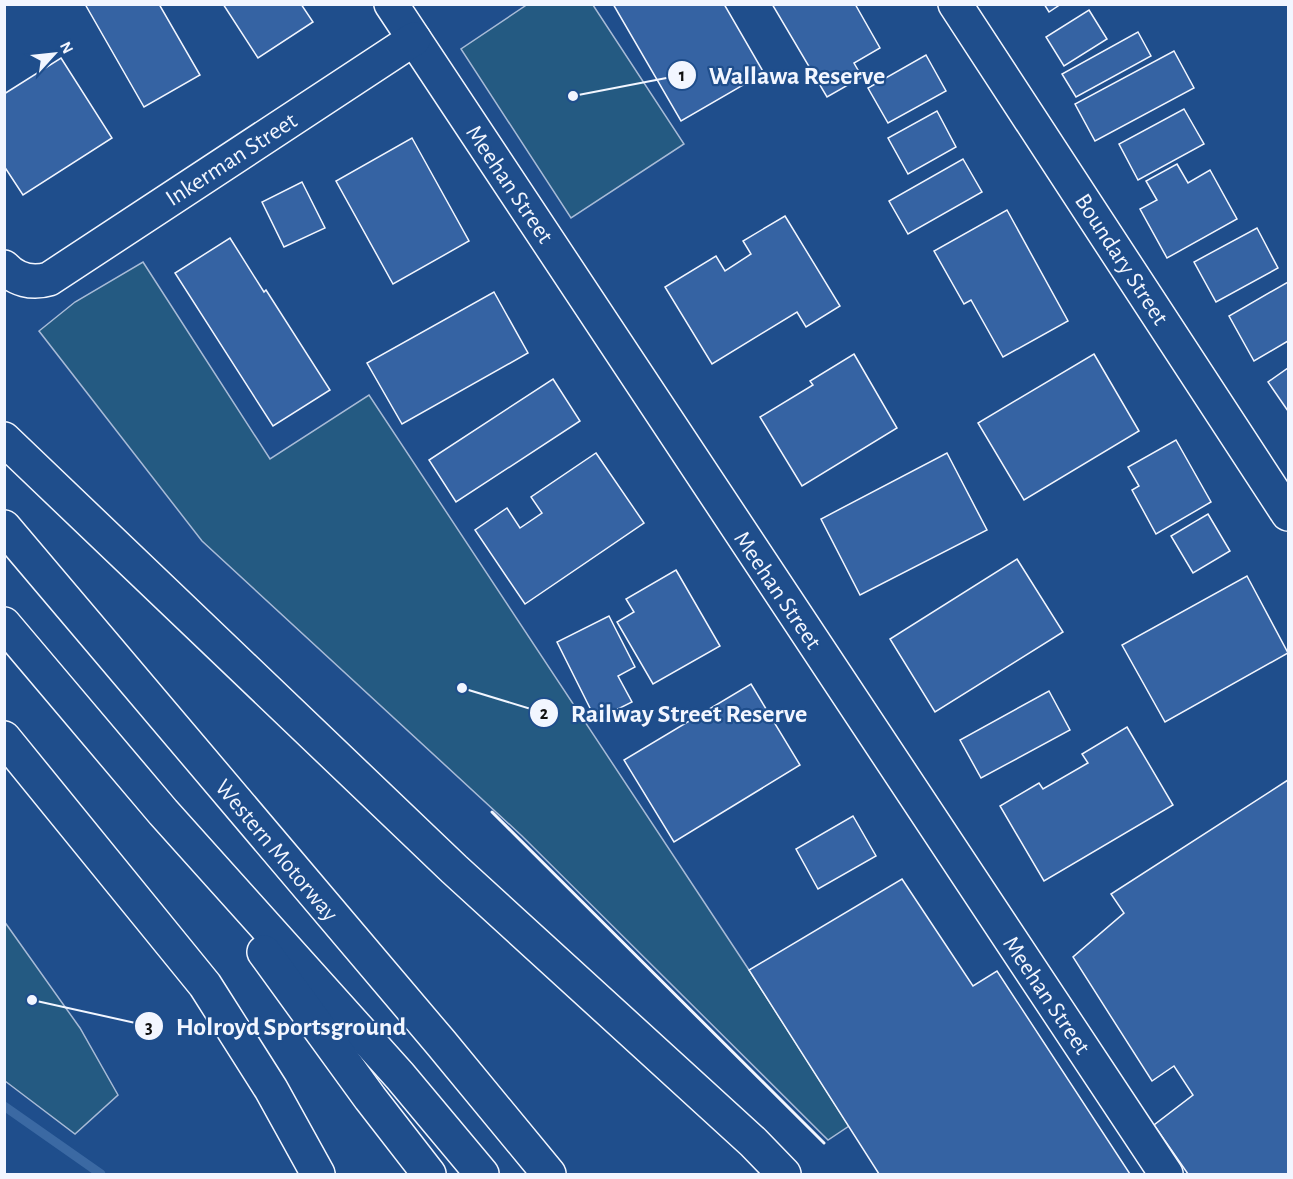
<svg xmlns="http://www.w3.org/2000/svg" width="1293" height="1179" viewBox="0 0 1293 1179" font-family="'Alegreya Sans',sans-serif">
<rect width="100%" height="100%" fill="#1f4e8c"/>
<g fill="#245a82" stroke="#a8bbd7" stroke-width="1.5">
<path d="M528,4L593,5L684,144L571,218L461,49Z"/>
<path d="M143,262L270,459L369,395L749,970L849,1126L828,1140L522,836L202,541L39,331L75,302Z"/>
<path d="M4,921L80,1028L118,1095L75,1134L5,1081Z"/>
</g>
<g fill="none" stroke-linecap="round" stroke-linejoin="round">
<path stroke="#3b69a3" stroke-width="9" d="M4,1106L101,1174"/>
</g>
<g fill="#3563a3" stroke="#f2f6ff" stroke-width="1.5">
<path d="M85,4H159L200,75L144,107Z"/>
<path d="M223,4H301L313,22L258,58Z"/>
<path d="M613,4H724L764,73L681,121Z"/>
<path d="M772,4H855L880,48L854,63L862,77L827,97Z"/>
<path d="M1044,4H1061L1049,12Z"/>
<path d="M1089,10L1107,39L1064,66L1046,37Z"/>
<path d="M1138,32L1151,56L1076,97L1062,74Z"/>
<path d="M1174,51L1194,88L1095,141L1075,104Z"/>
<path d="M926,55L946,91L888,123L868,88Z"/>
<path d="M61,58L112,138L23,195L4,166V94Z"/>
<path d="M1184,109L1204,144L1138,180L1119,144Z"/>
<path d="M937,111L956,147L908,174L888,138Z"/>
<path d="M412,138L469,241L393,284L336,181Z"/>
<path d="M963,159L982,192L908,234L889,201Z"/>
<path d="M1177,164L1188,183L1210,170L1237,219L1167,258L1140,209L1157,200L1146,181Z"/>
<path d="M302,182L325,228L284,247L262,202Z"/>
<path d="M1007,210L1068,321L1003,357L971,300L964,304L934,251Z"/>
<path d="M785,216L840,306L806,327L797,312L712,364L665,287L716,256L725,271L751,254L743,241Z"/>
<path d="M1257,228L1278,268L1216,302L1194,262Z"/>
<path d="M230,238L264,292L266,290L330,390L273,426L175,273Z"/>
<path d="M1288,282V341L1254,361L1229,316Z"/>
<path d="M494,292L528,353L402,424L367,363Z"/>
<path d="M854,354L897,428L802,486L760,417L813,385L810,381Z"/>
<path d="M1094,354L1139,431L1024,500L978,423Z"/>
<path d="M1288,368V411L1268,382Z"/>
<path d="M553,379L580,421L456,502L429,460Z"/>
<path d="M1176,440L1211,502L1156,534L1132,490L1139,486L1128,467Z"/>
<path d="M596,453L644,523L525,604L475,530L507,508L520,528L542,513L531,497Z"/>
<path d="M947,453L987,530L860,595L821,519Z"/>
<path d="M1208,514L1230,551L1193,573L1171,536Z"/>
<path d="M1017,559L1063,632L935,712L890,639Z"/>
<path d="M676,570L720,646L653,684L617,622L634,612L626,599Z"/>
<path d="M1247,576L1288,653L1165,722L1122,645Z"/>
<path d="M609,616L635,667L618,676L632,702L596,720L557,642Z"/>
<path d="M751,684L800,765L674,842L624,760Z"/>
<path d="M1049,691L1070,730L981,778L960,740Z"/>
<path d="M1127,727L1173,805L1044,881L1000,806L1039,783L1043,789L1088,763L1082,754Z"/>
<path d="M1288,780V1174H1188L1154,1125L1193,1095L1174,1066L1152,1081L1073,957L1124,913L1111,894Z"/>
<path d="M853,816L876,856L818,889L796,849Z"/>
<path d="M902,879L973,986L997,971L1130,1174H879L749,970Z"/>
</g>
<g fill="none" stroke-linecap="round" stroke-linejoin="round">
<g stroke="#f2f6ff" stroke-width="36">
<g id="minor">
<path d="M391,4L1166,1174"/>
<path d="M955,4L1288,514"/>
<path d="M4,267C16,280 32,284 49,279L414,39"/>
</g>
</g>
<g stroke="#f2f6ff" stroke-width="36">
<g id="highway">
<path d="M4,439L454,869L753,1142L784,1174"/>
<path d="M4,527L441,1043L549,1174"/>
<path d="M4,624L163,812L400,1076L482,1174"/>
<path d="M4,738L205,985L271,1089L318,1174"/>
<path d="M264,952L370,1098L429,1174"/>
</g>
</g>
<use href="#minor" stroke="#1f4e8c" stroke-width="33"/>
<use href="#highway" stroke="#1f4e8c" stroke-width="33"/>
<path stroke="#f2f6ff" stroke-width="3" d="M492,812L824,1143"/>
</g>
<g text-anchor="middle" stroke-width="4.5" stroke-linejoin="round" paint-order="stroke">
<g font-size="24" fill="#f2f6ff" stroke="#1f4e8c">
<text transform="translate(231 159) rotate(-33)" y="8">Inkerman Street</text>
<text transform="translate(510 184) rotate(56)" y="8">Meehan Street</text>
<text transform="translate(1122 259) rotate(57)" y="8">Boundary Street</text>
<text transform="translate(778 590) rotate(56)" y="8">Meehan Street</text>
<text transform="translate(277 850) rotate(50)" y="8">Western Motorway</text>
<text transform="translate(1047 995) rotate(56)" y="8">Meehan Street</text>
</g>
</g>
<path fill="none" stroke="#f2f6ff" stroke-width="2" d="M573 96L682 75M462 688L544 713M32 1000L149 1026"/>
<g fill="#f2f6ff" stroke="#1f4e8c" stroke-width="2">
<circle cx="573" cy="96" r="6"/>
<circle cx="462" cy="688" r="6"/>
<circle cx="32" cy="1000" r="6"/>
<circle cx="682" cy="75" r="15"/>
<circle cx="544" cy="713" r="15"/>
<circle cx="149" cy="1026" r="15"/>
</g>
<g font-size="18" text-anchor="middle" font-weight="bold" fill="#111">
<text x="682" y="81">1</text>
<text x="544" y="719">2</text>
<text x="149" y="1033">3</text>
</g>
<g font-size="26" text-anchor="middle" font-weight="bold" fill="#f2f6ff" stroke="#1f4e8c" stroke-width="4.5" stroke-linejoin="round" paint-order="stroke">
<text x="797" y="84">Wallawa Reserve</text>
<text x="689" y="722">Railway Street Reserve</text>
<text x="291" y="1035">Holroyd Sportsground</text>
</g>
<rect width="1293" height="1179" fill="none" stroke="#f2f6ff" stroke-width="12"/>
<g transform="translate(54 54) rotate(63)" stroke="#1f4e8c" stroke-width="4.5" paint-order="stroke">
<path d="M0-4.5L10 22L0 15L-10 22Z" fill="#f2f6ff"/>
<text y="-9" font-size="16" font-weight="bold" text-anchor="middle" fill="#f2f6ff">N</text>
</g>
</svg>
